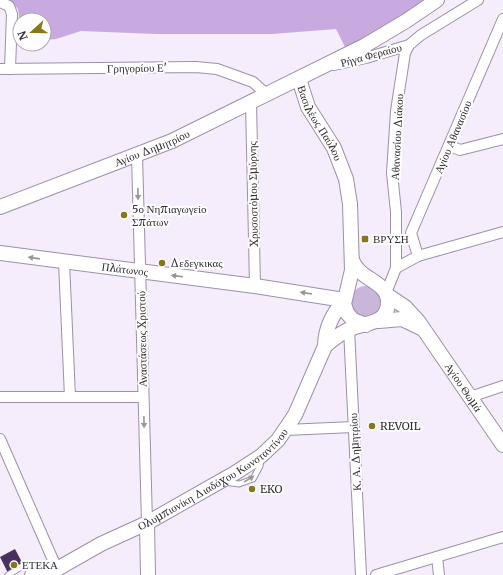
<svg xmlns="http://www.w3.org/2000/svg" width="503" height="575" viewBox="0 0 503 575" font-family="Merriweather,serif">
<rect width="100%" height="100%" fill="#f5ecfc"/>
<circle fill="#cab6db" cx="366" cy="302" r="16"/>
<path fill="#c8aae1" d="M10,0H426L346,49L336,29L272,34H156L81,31L56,39L44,40V20H20V23L18,9Z"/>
<path fill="#4a305e" d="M15,549L25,568L12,575H9L0,557Z"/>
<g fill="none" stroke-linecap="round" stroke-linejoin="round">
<g stroke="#9d90a8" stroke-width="7">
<g id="lane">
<path d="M224,482L239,484L253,479L260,466L261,459"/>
<path d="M8,575L26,564L36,570"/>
</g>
</g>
<g stroke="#9d90a8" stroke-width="12">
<g id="street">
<path d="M0,2L9,6L12,14L10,69"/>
<path d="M334,65L366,58L409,45L421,35L478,0"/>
<path d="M0,69L196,67L217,69L253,82L266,94"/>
<path d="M251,102L255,286"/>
<path d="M450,146L460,150L503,139"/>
<path d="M137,155L147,523"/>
<path d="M418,256L411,233L503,19"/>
<path d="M64,262L70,397"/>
<path d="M396,268L418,256L503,232"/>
<path d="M386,293L396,268V212L392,173L396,111L405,53L409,45"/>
<path d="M349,329L361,575"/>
<path d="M0,397H143"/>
<path d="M470,397L503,386"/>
<path d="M285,430L354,427"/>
<path d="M0,439L57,569"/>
<path d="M437,557L439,575"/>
<path d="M376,575L503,537"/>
</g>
</g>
<g stroke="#9d90a8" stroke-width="16">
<g id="secondary">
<path id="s1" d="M299,79L308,107L334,148L346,179L350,204L352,270L344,304L347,313L353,320L366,325"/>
<path id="s2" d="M0,207L172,141L364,46L406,21L437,0"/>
<path id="s3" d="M0,253L255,286L344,300"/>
<path id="s4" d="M387,295L405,307L418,321L503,445"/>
<path d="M379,321L402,319L423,329"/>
<path d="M325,346C333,339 340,333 350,329C365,322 388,325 388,302C388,281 359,280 352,260"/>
<path d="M147,523L148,575"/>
<path d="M32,575L39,571L57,569"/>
<path id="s5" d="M51,575L57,569L101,544L147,523L235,473L261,456L278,440L295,415L325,346C325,328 333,314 344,300"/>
</g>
</g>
<use href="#lane" stroke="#fff" stroke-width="5"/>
<use href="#street" stroke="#fff" stroke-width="10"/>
<use href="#secondary" stroke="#fff" stroke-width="14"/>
</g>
<defs><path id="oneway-solid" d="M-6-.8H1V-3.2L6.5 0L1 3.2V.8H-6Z"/></defs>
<g fill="#98969a">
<use href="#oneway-solid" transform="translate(138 194) rotate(89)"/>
<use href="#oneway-solid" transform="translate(34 258) rotate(-172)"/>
<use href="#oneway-solid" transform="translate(177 276) rotate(-173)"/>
<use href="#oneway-solid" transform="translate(306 293) rotate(-171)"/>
<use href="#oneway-solid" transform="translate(144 422) rotate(89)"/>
<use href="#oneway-solid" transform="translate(249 479) rotate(-32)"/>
</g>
<g fill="#86771b" stroke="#fefefe" stroke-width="1.5">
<circle cx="124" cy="215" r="4"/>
<rect x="361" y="235" width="8" height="8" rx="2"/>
<circle cx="162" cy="263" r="4"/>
<circle cx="372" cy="426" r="4"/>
<circle cx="252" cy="489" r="4"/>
<circle cx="14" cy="565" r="4"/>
</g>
<g text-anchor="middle" stroke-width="4" stroke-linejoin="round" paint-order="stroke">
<g font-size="11" fill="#312c36" stroke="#fefefe">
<text transform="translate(371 55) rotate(-15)" y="4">Ρήγα Φεραίου</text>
<text transform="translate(137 68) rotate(-1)" y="4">Γρηγορίου Ε'</text>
<text dy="4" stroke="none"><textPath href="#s1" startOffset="49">Βασιλέως Παύλου</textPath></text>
<text transform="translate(397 137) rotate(-87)" y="4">Αθανασίου Διάκου</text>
<text transform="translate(453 137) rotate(-67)" y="4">Αγίου Αθανασίου</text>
<text dy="4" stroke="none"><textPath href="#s2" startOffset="163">Αγίου Δημητρίου</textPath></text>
<text transform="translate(253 194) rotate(-91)" y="4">Χρυσοστόμου Σμύρνης</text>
<text dy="4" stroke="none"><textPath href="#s3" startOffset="126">Πλάτωνος</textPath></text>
<text transform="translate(142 339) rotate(-91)" y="4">Αναστάσεως Χριστού</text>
<text dy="4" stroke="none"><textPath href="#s4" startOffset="121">Αγίου Θωμά</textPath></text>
<text transform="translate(355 452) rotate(-93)" y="4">Κ. Α. Δημητρίου</text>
<text dy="4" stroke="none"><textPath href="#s5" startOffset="189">Ολυμπιονίκη Διαδόχου Κωνσταντίνου</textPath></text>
</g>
<g font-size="11" fill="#312c36" stroke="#fefefe" text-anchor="start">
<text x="132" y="213">5ο Νηπιαγωγείο<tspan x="132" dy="13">Σπάτων</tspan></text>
<text x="373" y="243">ΒΡΥΣΗ</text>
<text x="170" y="267">Δεδεγκικας</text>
<text x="380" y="430">REVOIL</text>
<text x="260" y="493">EKO</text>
<text x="22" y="569">ΕΤΕΚΑ</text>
</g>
</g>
<g transform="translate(32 32) rotate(249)"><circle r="19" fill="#fefefe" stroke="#acaaae"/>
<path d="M0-3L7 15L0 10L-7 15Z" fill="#86771b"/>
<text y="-6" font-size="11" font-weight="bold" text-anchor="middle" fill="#312c36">N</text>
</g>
</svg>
